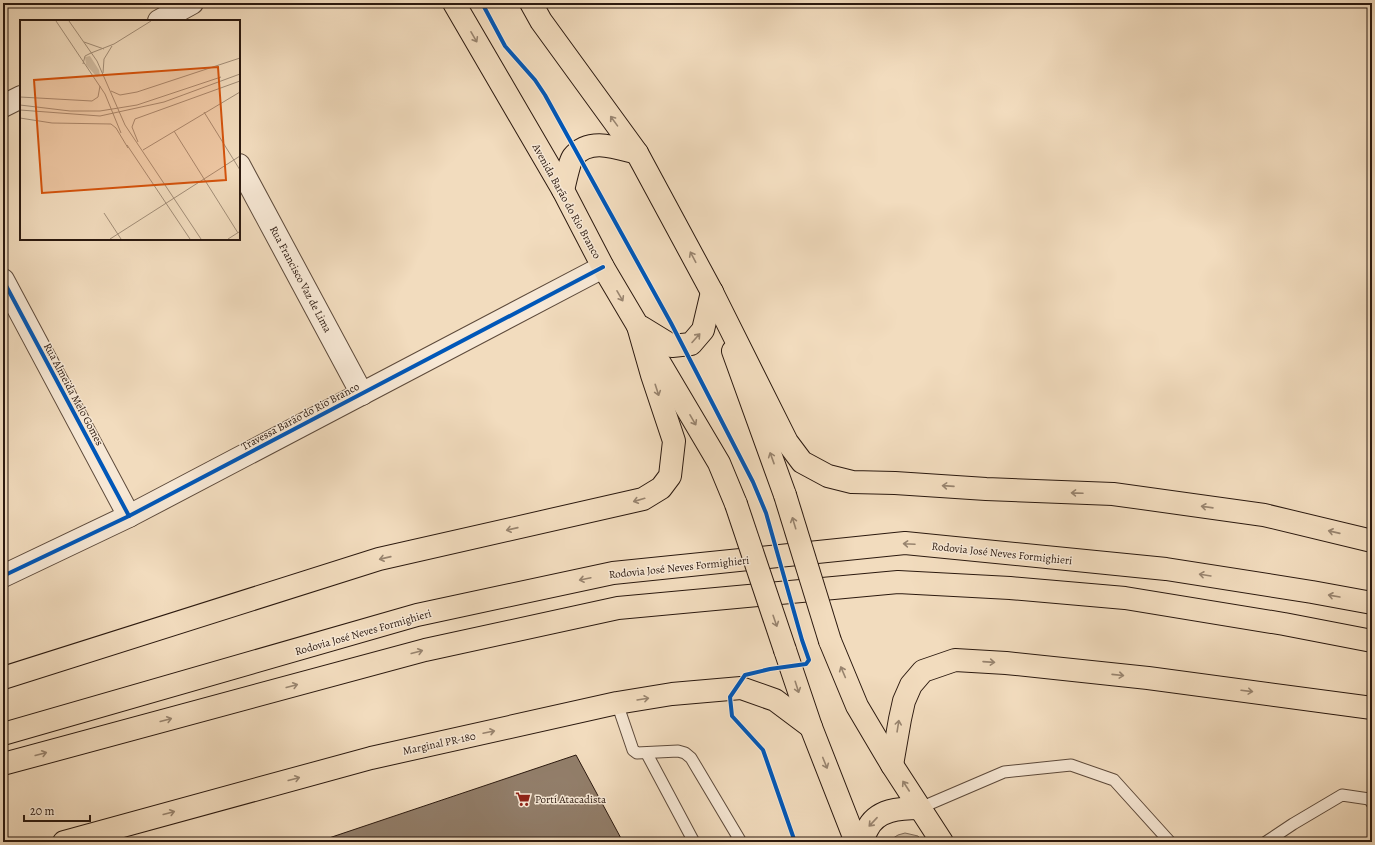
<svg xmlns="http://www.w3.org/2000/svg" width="1375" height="845" viewBox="0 0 1375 845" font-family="Alegreya,serif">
<rect width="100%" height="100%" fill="#f2dcbe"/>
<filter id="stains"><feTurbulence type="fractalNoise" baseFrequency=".005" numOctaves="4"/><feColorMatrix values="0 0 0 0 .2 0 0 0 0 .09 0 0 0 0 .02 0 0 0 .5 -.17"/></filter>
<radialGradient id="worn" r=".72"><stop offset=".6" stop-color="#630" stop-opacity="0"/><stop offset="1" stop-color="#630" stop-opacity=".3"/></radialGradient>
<path fill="#d0bba0" stroke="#7e6a58" d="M905,833L918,836L923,842H887L898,835Z"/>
<path fill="#927e6a" stroke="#2b190f" d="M576,755L623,842H317Z"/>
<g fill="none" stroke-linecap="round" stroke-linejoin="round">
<g stroke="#5d4a3b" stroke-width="13">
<g id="lane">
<path d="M617,703L633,750L637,753L678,751L685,753L691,758L741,842"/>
<path d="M647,754L694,842"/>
<path d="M920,808L1004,772L1071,765L1114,780L1170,842"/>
<path d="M1266,842L1293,824L1342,795L1369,799L1372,803"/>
</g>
</g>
<g stroke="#5d4a3b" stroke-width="24">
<g id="street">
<path d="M159,21L192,3"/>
<path d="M3,106L21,97"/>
<path d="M239,165L362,394"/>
<path d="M3,280L129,516"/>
<path d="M3,576L129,516L603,267"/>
</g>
</g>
<g stroke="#2b190f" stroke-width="24">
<g id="primary">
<path d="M454,3L563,190L603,267L719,463L736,504"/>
<path d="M531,3L541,21L637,153L712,292L718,310"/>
<path d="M563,190C565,183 569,162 573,157C589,137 615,147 637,153"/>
<path d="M641,327L672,346L691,344L703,330L712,292"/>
<path d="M733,351L785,495"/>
<path d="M830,641L857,706L892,765L942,842"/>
<path d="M785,650L811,727L856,842"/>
<path d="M64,842L371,758L617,703L672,694L741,688L775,700L811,727"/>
<path d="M863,842C864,838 865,833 867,830C876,809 901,808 920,808"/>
</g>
</g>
<g stroke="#2b190f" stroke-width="24">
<g id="highway">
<path d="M712,292L787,442L802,462L828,476L852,482L895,483L986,489L1113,494L1264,515L1372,541"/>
<path d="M3,678L379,559L643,499L661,488L670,476L674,441L652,375L638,326"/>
<path d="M3,734L417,615L613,573L905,543L1166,569L1312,592L1372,603"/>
<path d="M3,764L425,650L618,608L898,582L1010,588L1125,598L1284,624L1372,641"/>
<path d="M892,765L900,719L904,701L911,685L923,671L955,660L1006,663L1148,678L1372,708"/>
</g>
</g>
<use href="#lane" stroke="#f7e8d5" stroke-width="11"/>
<use href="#street" stroke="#f7e8d5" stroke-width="22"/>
<use href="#primary" stroke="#f2dcbe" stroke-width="22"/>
<use href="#highway" stroke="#f2dcbe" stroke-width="22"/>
<g stroke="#2b190f" stroke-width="24" stroke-linecap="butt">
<g id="primary-bridge">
<path d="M785,495L830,641"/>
<path d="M736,504L785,650"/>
</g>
</g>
<use href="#primary-bridge" stroke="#f2dcbe" stroke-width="22"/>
<g stroke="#f7e8d5" stroke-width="6">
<g id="cycleway">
<path d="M482,3L505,46L535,80L545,95L671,323L753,482L766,513L802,640L809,660L806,664L770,669L745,675L730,697L732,716L763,750L795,842"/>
<path d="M3,280L129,516"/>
<path d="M3,576L129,516L603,267"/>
</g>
</g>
<use href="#cycleway" stroke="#0057b8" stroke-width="4"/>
</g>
<defs><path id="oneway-shaft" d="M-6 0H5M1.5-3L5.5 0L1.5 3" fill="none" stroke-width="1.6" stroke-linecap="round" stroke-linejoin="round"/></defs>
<g stroke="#98846f">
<use href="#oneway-shaft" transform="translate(474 37) rotate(60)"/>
<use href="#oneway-shaft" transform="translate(614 121) rotate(-126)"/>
<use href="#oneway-shaft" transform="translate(693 257) rotate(-118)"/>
<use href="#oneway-shaft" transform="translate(620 296) rotate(60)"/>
<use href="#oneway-shaft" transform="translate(696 338) rotate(-48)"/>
<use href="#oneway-shaft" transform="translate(657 390) rotate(72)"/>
<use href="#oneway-shaft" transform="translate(693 420) rotate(60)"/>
<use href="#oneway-shaft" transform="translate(772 458) rotate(-110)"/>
<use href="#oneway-shaft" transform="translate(948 486) rotate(-176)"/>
<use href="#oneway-shaft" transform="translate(1077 493) rotate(-178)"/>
<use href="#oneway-shaft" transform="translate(639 500) rotate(164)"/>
<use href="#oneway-shaft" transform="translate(1207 507) rotate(-172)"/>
<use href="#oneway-shaft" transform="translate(794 523) rotate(-107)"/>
<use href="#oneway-shaft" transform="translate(512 529) rotate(167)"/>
<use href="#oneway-shaft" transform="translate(1334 532) rotate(-167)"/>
<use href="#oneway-shaft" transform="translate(909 544) rotate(-177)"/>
<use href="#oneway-shaft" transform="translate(385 558) rotate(167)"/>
<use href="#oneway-shaft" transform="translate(1205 575) rotate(-171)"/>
<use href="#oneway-shaft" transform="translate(585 579) rotate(168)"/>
<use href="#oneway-shaft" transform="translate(1334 596) rotate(-170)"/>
<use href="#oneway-shaft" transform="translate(775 621) rotate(71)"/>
<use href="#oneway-shaft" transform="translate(417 652) rotate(-15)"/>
<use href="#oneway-shaft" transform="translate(989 662) rotate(4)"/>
<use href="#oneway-shaft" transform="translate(843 672) rotate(-113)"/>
<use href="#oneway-shaft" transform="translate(1118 675) rotate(6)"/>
<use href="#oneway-shaft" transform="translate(292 686) rotate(-15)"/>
<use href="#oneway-shaft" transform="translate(797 687) rotate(72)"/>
<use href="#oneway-shaft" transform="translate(1247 691) rotate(7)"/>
<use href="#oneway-shaft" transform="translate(643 699) rotate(-9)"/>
<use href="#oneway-shaft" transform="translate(166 720) rotate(-15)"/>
<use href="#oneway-shaft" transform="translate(898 726) rotate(-81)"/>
<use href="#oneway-shaft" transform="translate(489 732) rotate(-12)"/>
<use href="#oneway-shaft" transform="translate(41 754) rotate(-15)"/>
<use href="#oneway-shaft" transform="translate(825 763) rotate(68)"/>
<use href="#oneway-shaft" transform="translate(294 779) rotate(-15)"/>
<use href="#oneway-shaft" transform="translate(906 786) rotate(-123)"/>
<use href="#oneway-shaft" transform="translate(169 813) rotate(-15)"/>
<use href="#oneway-shaft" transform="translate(873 822) rotate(133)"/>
</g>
<defs>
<g id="supermarket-bare" transform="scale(1.2)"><path d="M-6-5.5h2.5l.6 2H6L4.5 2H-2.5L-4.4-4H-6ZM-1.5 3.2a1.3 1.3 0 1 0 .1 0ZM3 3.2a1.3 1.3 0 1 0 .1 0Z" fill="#8f2418" stroke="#f7e8d5" stroke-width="2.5" paint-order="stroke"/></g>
</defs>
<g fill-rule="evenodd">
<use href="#supermarket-bare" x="523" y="799"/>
</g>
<g text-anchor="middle" stroke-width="3" stroke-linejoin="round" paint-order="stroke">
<g font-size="11" fill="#2b190f" stroke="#f7e8d5">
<text transform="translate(567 201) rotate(61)" y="4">Avenida Barão do Rio Branco</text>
<text transform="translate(301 279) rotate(62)" y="4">Rua Francisco Vaz de Lima</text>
<text transform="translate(74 394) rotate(62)" y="4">Rua Almeida Melo Gomes</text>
<text transform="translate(300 416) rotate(-28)" y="4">Travessa Barão do Rio Branco</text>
<text transform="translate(1002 553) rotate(6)" y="4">Rodovia José Neves Formighieri</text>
<text transform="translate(679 567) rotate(-6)" y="4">Rodovia José Neves Formighieri</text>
<text transform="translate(363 632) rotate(-16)" y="4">Rodovia José Neves Formighieri</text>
<text transform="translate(439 743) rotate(-12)" y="4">Marginal PR-180</text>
</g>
<g font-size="11" fill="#2b190f" stroke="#f7e8d5" text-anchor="start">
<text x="535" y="803">Portí Atacadista</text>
</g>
</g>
<g transform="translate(20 20)">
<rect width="220" height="220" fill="#f2dcbe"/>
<path d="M70,36L79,50L80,55L77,57L66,45L65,37Z" fill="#d0bba0"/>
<path fill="none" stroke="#a28e78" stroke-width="1" d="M36,1L85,74L101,113M49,1L77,41L105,105L181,219M64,22L84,29M71,33L94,24L131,1M63,44L65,36L71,33M83,53L84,39L92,26M91,71L100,75L117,72L220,38M0,77L72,81L78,77L80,66M0,85L50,91H80L117,85L201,57M0,90L80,96L144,82L220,54M184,92L220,150M0,98L32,103L91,104L96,108L108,128M154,111L218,213M118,122L112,107L115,99L220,61M107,125L170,219M123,130L220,72M84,193L101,219M90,219L220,136M208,219L219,212"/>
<path fill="#d5530c" fill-opacity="0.15" stroke="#d5530c" stroke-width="2" d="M198,47L206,160L22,173L14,60Z"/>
<rect width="220" height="220" fill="none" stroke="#2b190f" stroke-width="2"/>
</g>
<rect width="1375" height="845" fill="none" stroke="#f2dcbe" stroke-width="16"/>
<rect x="4" y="4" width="1367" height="837" fill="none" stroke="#2b190f" stroke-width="2"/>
<rect x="8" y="8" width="1359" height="829" fill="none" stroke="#2b190f"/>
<path d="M24 815v6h66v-6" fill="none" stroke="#2b190f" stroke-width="2"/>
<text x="30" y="815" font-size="12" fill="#2b190f" stroke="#f7e8d5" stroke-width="3" paint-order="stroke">20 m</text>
<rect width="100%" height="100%" filter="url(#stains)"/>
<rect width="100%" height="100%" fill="url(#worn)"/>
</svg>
